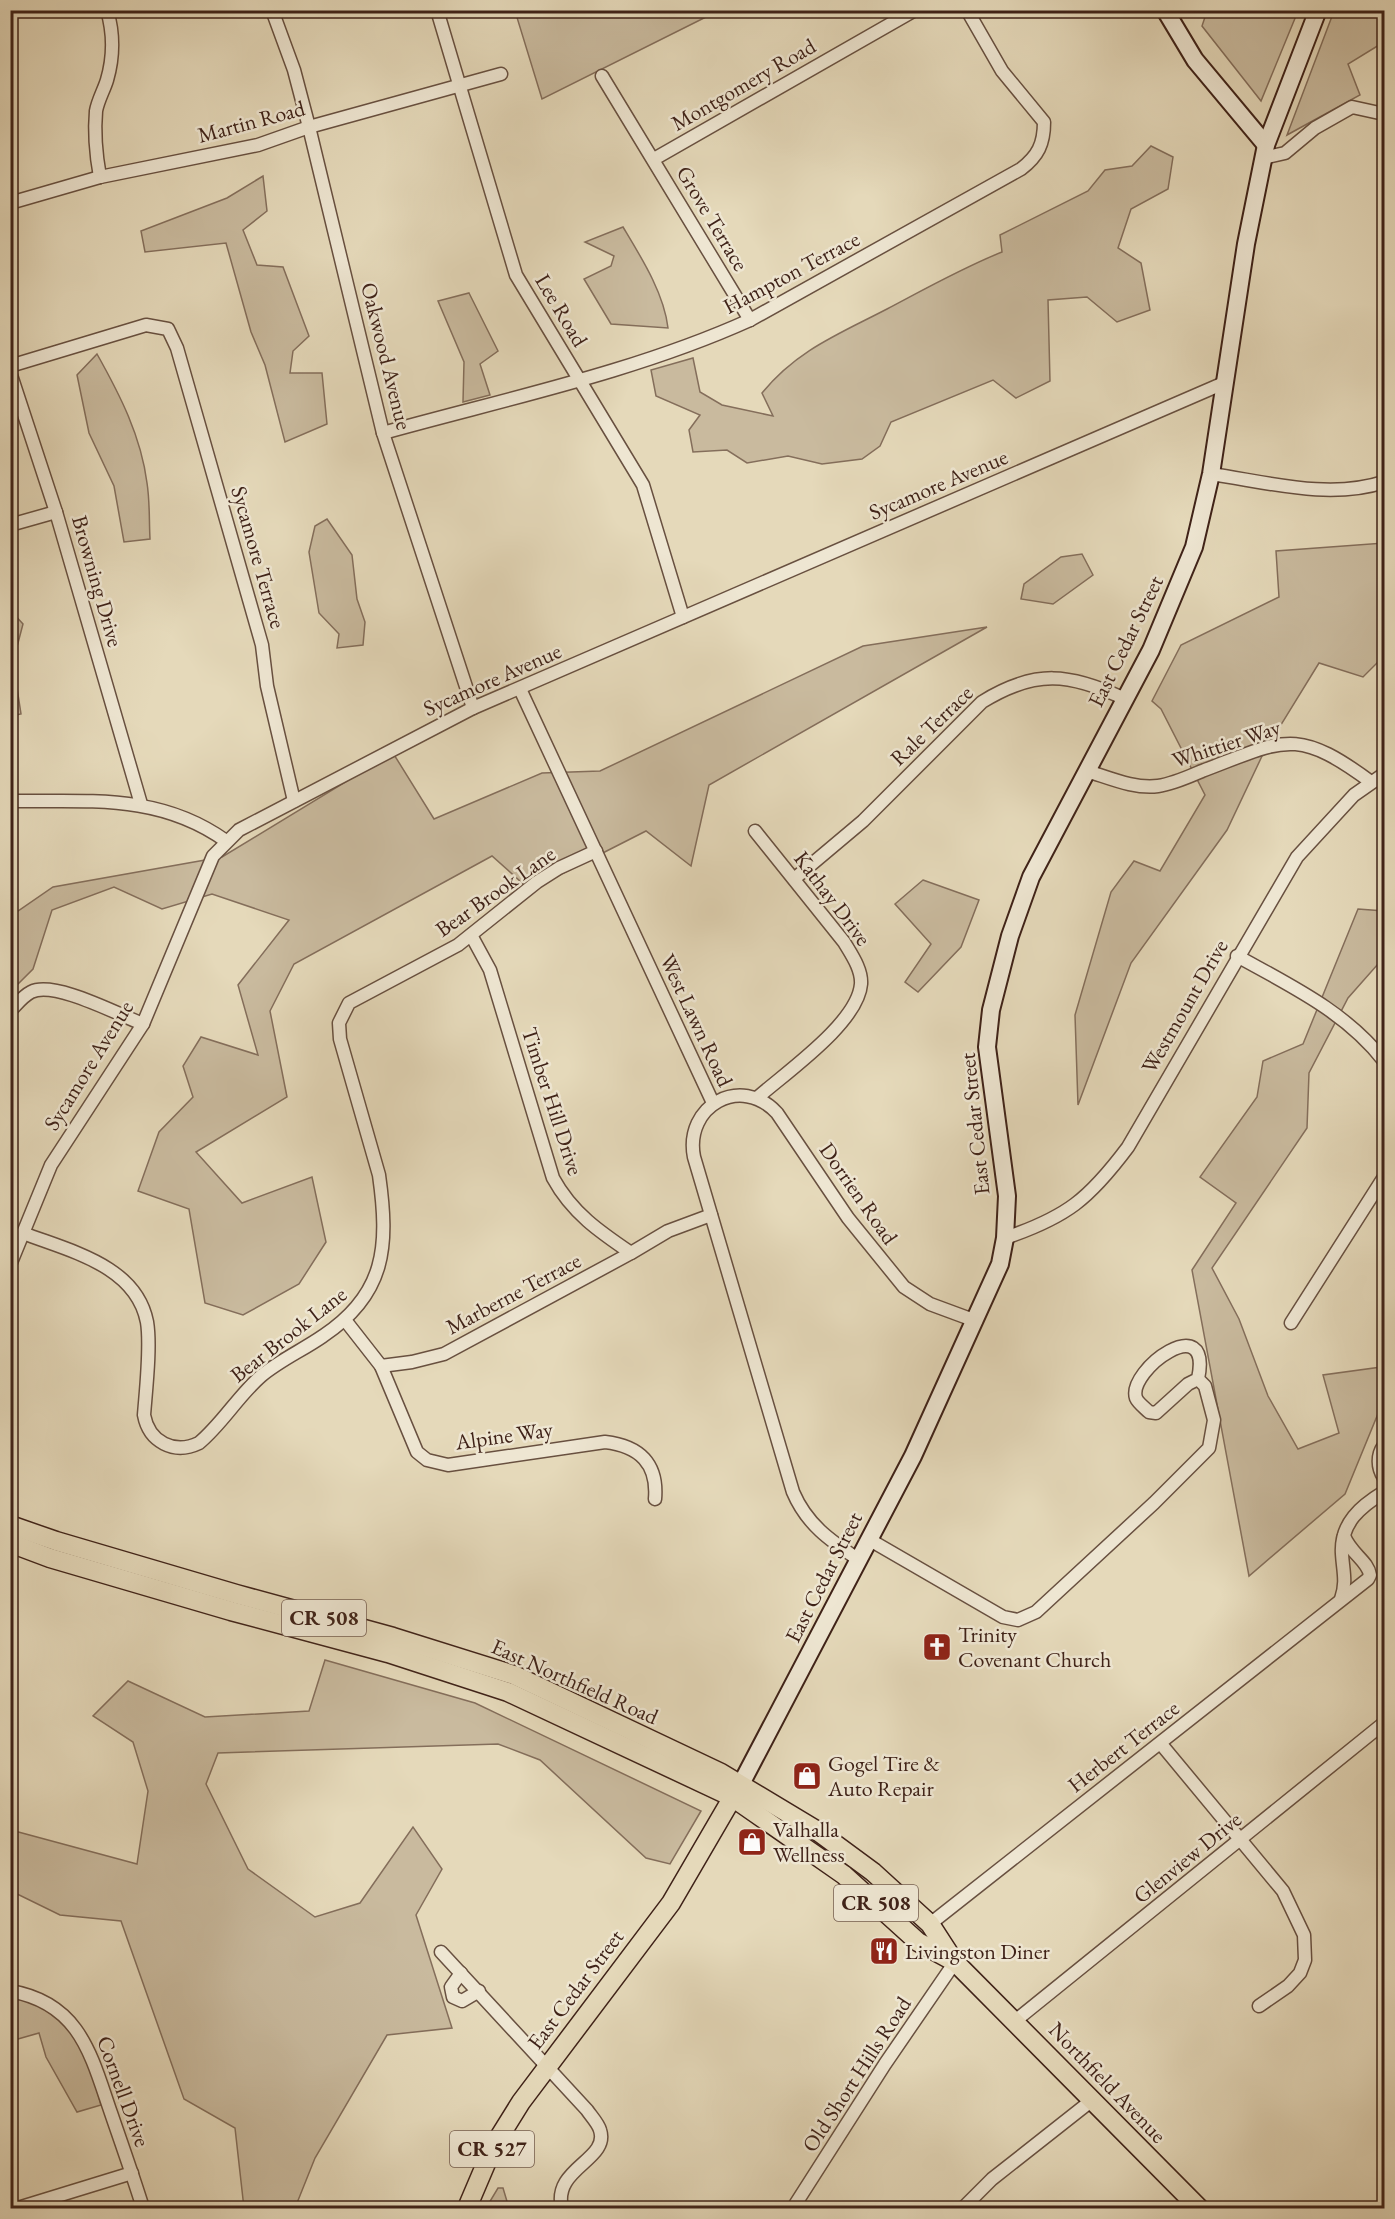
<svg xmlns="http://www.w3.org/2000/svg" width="1395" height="2219" viewBox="0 0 1395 2219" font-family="'EB Garamond',serif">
<rect width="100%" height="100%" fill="#e5d9ba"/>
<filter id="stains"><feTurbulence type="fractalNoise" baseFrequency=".00333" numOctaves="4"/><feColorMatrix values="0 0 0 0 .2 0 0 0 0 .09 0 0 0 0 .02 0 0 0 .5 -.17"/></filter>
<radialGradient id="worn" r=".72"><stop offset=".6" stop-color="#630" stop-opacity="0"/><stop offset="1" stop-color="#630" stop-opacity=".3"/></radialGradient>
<g fill="#c9ba9e" stroke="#846e5b" stroke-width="1.5">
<path d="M515,11V10L718,11L542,99Z"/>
<path d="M1207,11H1298L1261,101L1202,26Z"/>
<path d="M1334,11H1384V42L1348,64L1360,95L1287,135Z"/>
<path d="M1151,146L1173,157L1168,189L1131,209L1118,248L1141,263L1150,310L1117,322L1087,297L1048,300L1050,381L1016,398L993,380L891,422L880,446L862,459L822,464L788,456L747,463L727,450L693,452L689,430L700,415L656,396L651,370L693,358L700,392L722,405L773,416L762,393C797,350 839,334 887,309C925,289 962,268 1002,252L1000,235L1088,191L1105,170L1132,166Z"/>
<path d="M263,176L267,211L243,230L257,265L283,267L309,336L293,351L290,373H322L327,424L285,442L265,365L251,332L226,243L145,252L141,231L227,198Z"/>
<path d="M623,227C641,257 664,293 668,328L611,324L584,279L611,266L614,256L585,242Z"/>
<path d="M469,293L498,351L480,364L490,395L463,402L464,362L438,301Z"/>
<path d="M97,354C120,395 141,436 147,483C150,502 149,521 150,539L124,542L114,486L89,433L77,375Z"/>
<path d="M327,519L352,555L357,599L365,622L363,645L337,648L339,634L319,613L309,552L315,526Z"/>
<path d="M1384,543V656L1363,677L1319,663L1263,754L1227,830L1131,963L1078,1105L1075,1015L1111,892L1134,861L1160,871L1205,795L1161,709L1152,701L1181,645L1279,597L1276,551Z"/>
<path d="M1082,554L1093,575L1053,604L1021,599L1024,584L1061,557Z"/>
<path d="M11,611L23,624L13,662L21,714L11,716Z"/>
<path d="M987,627L709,785L691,866L646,831L530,890L492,856L294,964L270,1011L287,1097L196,1152L242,1203L312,1177L326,1242L299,1284L243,1315L205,1303L189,1209L138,1191L159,1132L193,1097L183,1066L201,1037L258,1055L238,985L289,920L212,894L162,909L114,887L52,910L33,969L11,991V916L53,887L222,857L393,753L434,819L542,773L600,771L863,646Z"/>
<path d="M923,880L979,900L961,947L918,992L905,982L931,944L895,904Z"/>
<path d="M1358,909L1384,911V965L1378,964L1348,998L1309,1073L1307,1128L1212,1268L1239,1319L1268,1396L1298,1449L1339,1433L1323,1375L1381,1367L1384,1352V1399L1345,1494L1249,1576L1192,1270L1236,1203L1200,1177L1257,1097L1263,1061L1303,1044Z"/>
<path d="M325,1660L475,1703L701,1811L670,1864L646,1858L540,1760L498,1744L218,1753L206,1784L248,1869L315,1917L360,1903L413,1827L442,1869L416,1915L452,2028L387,2035L315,2158L295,2208H244L235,2128L184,2099L121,1921L60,1915L11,1891V1830L137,1864L148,1791L133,1742L93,1716L128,1681L205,1717L309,1711Z"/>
<path d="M10,1996C21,1999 36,2001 46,2006C82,2026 91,2069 101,2105L77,2112L46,2057L39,2033L11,2041Z"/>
<path d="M498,2188H503L509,2208H486Z"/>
</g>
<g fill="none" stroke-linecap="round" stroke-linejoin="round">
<g stroke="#685040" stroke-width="15">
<g id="street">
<path d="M272,10L294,70L309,127L383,433L473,708"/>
<path d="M437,10L516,275L643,485L683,617"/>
<path d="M602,76L750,320"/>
<path d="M1263,158L1285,153L1315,128L1352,107L1384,114"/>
<path d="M654,159L915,10"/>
<path d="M100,177C96,155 94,133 96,111C98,100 104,90 107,80C114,56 114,34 107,10"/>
<path d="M10,203L100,177L258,145L309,127L501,74"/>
<path d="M10,366L146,325L168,329L177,348L262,645L267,686L294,801"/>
<path d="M10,372L56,512L141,804"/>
<path d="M383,433C505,399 635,372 750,320L1021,169C1038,156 1044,144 1044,122L1002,71L967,10"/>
<path d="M1211,474C1267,482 1329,500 1384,482"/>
<path d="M10,525L56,512"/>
<path d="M520,689L713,1103"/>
<path d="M1087,771C1110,778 1134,789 1158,786C1173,784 1188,777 1202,771C1284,740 1295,726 1371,782"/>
<path d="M10,801C89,802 159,793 226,841"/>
<path d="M755,831L844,942C851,954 862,969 861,984C858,1023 785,1073 757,1098"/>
<path d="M794,879L863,821L982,702C1035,669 1070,673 1125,699"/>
<path d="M471,935L490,970L553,1178C572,1213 600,1232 631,1253"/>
<path d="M1237,956C1291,986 1346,1012 1384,1061"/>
<path d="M10,1011C17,1004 23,996 31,992C54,980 119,1015 143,1024"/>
<path d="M23,1233C69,1251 136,1265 147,1322C151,1346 146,1389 144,1415C149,1442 174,1455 199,1443C222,1424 238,1396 261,1376C280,1360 303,1350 323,1336C386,1294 389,1246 379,1175L340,1039L339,1023L349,1003L458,945L537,882L559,868L596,851"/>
<path d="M1005,1238C1067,1217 1089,1199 1128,1147L1297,857L1354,795L1384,774"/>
<path d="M10,1265L51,1165L143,1024L213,856L239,830L473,708L1224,383"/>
<path d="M345,1320L381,1366L417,1452L427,1460L448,1465L605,1442C640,1446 658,1464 655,1499"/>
<path d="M1291,1323L1384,1177"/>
<path d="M381,1366L412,1362L444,1354L631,1253L668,1231L711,1215"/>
<path d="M1384,1445C1377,1455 1377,1467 1384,1478"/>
<path d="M870,1540L1003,1617L1018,1620L1036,1612L1154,1503L1209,1448L1214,1420L1205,1386L1198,1379C1213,1308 1127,1370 1136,1398C1138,1403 1145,1408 1149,1412L1156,1413L1188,1384L1198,1379"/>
<path d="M859,1560C831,1541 807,1525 793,1492L694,1157C684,1106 741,1074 777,1113L848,1218L904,1287L930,1304L976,1321"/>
<path d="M1341,1599C1347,1582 1343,1571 1342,1554C1340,1523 1361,1506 1384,1492"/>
<path d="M1161,1744L1283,1891L1304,1935L1305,1960L1300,1973L1288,1986L1259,2006"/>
<path d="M930,1924L1368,1579L1370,1575C1368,1561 1351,1554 1344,1536"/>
<path d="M441,1952L587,2110C591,2116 598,2123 600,2130C610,2160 552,2168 562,2208"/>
<path d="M461,1973L451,1987L453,1997L462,2001L479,1991"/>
<path d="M10,1991C80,2003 91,2055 111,2113C122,2145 133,2176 143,2208"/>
<path d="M1015,2021L1384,1723"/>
<path d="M18,2208L132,2173"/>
<path d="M793,2208L885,2064L955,1962"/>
<path d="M963,2208L992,2179L1091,2101"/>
</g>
</g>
<g stroke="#3f2218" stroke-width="20">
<g id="secondary">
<path d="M1165,10L1195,60L1266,145"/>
<path d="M741,1784L913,1456L1000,1264L1005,1238L1007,1196L987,1047L991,1010L1010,936L1031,877L1151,650L1194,547L1211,474L1246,244L1266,145L1318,10"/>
</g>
</g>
<g stroke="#3f2218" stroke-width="21">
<g id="primary">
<path d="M10,1525L56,1541L236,1594L393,1637L514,1675L721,1773L816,1830L873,1872L930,1924L952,1958"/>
<path d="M10,1543L50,1558L231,1611L388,1653L508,1692L732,1797L844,1875L918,1942L955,1962L1199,2208"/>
<path d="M467,2208L493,2147L521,2102L671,1903L738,1788"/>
</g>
</g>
<use href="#street" stroke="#eee6d2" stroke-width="12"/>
<use href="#secondary" stroke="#eee6d2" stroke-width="16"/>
<use href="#primary" stroke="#e5d9ba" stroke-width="18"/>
</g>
<defs>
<g id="church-square" transform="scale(1.5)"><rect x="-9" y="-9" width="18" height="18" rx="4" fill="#8f2418" stroke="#eee6d2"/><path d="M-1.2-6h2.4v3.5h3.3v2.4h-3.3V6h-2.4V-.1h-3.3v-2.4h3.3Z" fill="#fff"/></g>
<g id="shop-square" transform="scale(1.5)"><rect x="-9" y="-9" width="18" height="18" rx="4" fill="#8f2418" stroke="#eee6d2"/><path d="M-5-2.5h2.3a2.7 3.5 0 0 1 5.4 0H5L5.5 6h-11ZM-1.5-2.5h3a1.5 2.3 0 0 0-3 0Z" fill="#fff"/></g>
<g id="restaurant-square" transform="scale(1.5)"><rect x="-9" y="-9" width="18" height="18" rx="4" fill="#8f2418" stroke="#eee6d2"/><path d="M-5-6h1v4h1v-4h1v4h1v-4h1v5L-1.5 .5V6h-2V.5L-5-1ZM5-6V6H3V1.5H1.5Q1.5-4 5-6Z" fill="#fff"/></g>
</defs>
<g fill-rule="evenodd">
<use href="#church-square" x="937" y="1647"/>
<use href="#shop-square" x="807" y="1776"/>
<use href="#shop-square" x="752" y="1842"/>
<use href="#restaurant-square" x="884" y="1951"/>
</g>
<g text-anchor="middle" stroke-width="5" stroke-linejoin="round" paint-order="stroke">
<g fill="#eee6d2" stroke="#745d50" stroke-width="1.5">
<rect x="282" y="1600" width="84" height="36" rx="4.5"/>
<rect x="834" y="1885" width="84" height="36" rx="4.5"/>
<rect x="450" y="2131" width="84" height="36" rx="4.5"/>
</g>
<g font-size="21" font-weight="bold" fill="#3f2218">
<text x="324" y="1625">CR 508</text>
<text x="876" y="1910">CR 508</text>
<text x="492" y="2156">CR 527</text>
</g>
<g font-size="22" fill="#3f2218" stroke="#eee6d2">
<text transform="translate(743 84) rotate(-30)" y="8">Montgomery Road</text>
<text transform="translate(251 121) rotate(-15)" y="8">Martin Road</text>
<text transform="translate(713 218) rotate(59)" y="8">Grove Terrace</text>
<text transform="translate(791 272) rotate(-28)" y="8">Hampton Terrace</text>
<text transform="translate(562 310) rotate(59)" y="8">Lee Road</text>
<text transform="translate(387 356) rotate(76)" y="8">Oakwood Avenue</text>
<text transform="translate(938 484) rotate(-23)" y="8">Sycamore Avenue</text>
<text transform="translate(259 557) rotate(74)" y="8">Sycamore Terrace</text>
<text transform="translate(98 581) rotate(74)" y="8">Browning Drive</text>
<text transform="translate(1125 641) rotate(-64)" y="8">East Cedar Street</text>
<text transform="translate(492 679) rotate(-24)" y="8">Sycamore Avenue</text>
<text transform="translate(931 725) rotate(-44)" y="8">Rale Terrace</text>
<text transform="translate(1226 743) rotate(-18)" y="8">Whittier Way</text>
<text transform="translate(495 891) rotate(-35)" y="8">Bear Brook Lane</text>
<text transform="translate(833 898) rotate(53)" y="8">Kathay Drive</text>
<text transform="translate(1184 1006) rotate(-60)" y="8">Westmount Drive</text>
<text transform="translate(697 1020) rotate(65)" y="8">West Lawn Road</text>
<text transform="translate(88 1065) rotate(-58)" y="8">Sycamore Avenue</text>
<text transform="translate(553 1101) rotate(72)" y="8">Timber Hill Drive</text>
<text transform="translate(974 1124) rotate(-96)" y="8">East Cedar Street</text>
<text transform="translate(859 1193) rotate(55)" y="8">Dorrien Road</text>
<text transform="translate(513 1293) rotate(-28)" y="8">Marberne Terrace</text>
<text transform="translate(288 1334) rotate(-38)" y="8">Bear Brook Lane</text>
<text transform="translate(504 1435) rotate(-8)" y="8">Alpine Way</text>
<text transform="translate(823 1577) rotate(-63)" y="8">East Cedar Street</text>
<text transform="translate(575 1681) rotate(24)" y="8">East Northfield Road</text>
<text transform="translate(1123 1746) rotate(-38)" y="8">Herbert Terrace</text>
<text transform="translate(1187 1857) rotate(-39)" y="8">Glenview Drive</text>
<text transform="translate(575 1989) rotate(-53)" y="8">East Cedar Street</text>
<text transform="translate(856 2074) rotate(-57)" y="8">Old Short Hills Road</text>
<text transform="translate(1108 2082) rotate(46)" y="8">Northfield Avenue</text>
<text transform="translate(124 2091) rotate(70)" y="8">Cornell Drive</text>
</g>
<g font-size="22" fill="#3f2218" stroke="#eee6d2" text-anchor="start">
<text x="958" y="1642">Trinity<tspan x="958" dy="25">Covenant Church</tspan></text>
<text x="828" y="1771">Gogel Tire &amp;<tspan x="828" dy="25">Auto Repair</tspan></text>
<text x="773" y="1837">Valhalla<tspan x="773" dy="25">Wellness</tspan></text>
<text x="905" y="1959">Livingston Diner</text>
</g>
</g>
<rect width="1395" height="2219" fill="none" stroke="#e5d9ba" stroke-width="36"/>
<rect x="12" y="12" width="1371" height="2195" fill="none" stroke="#3f2218" stroke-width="3"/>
<rect x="18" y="18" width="1359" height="2183" fill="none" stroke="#3f2218" stroke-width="1.5"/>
<rect width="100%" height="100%" filter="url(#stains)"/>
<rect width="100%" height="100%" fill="url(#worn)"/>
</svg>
